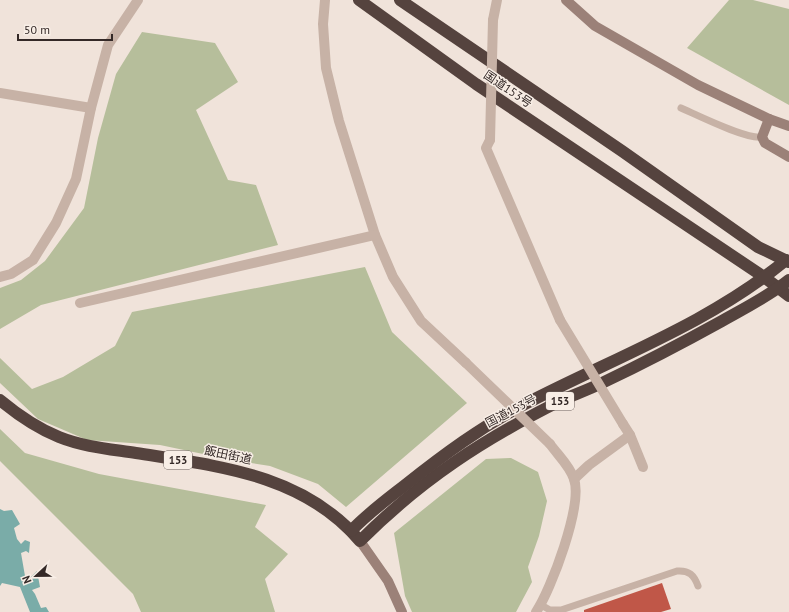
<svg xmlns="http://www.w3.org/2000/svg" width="789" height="612" viewBox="0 0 789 612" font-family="'PT Sans','Noto Sans JP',sans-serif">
<rect width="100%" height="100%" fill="#f0e3da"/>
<g fill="#b6be9b">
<path d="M729,0H753L789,9V105L687,48Z"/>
<path d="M142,32L215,43L238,82L196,110L228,180L256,185L278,245L41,305L0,329V288L21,280L45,261L84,208L98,138L116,74Z"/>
<path d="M365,267L392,332L467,403L346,507L318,484L270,466L227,459L160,445L87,440L38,419L0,383V358L32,389L63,377L115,346L132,312Z"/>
<path d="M0,429L25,453L99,474L266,505L255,527L288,554L265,579L275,612H141L133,594L0,461Z"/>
<path d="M511,458L538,472L547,501L539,536L528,567L532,582L516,612H412L405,596L394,533L486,459Z"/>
</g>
<path fill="#7aaca8" d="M0,509L4,511L12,510L20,524L14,528L17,539L21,544L25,540L30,542L29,553L26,551L21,553L25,576H32L37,571L40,587L32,590L35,594L41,608L46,607L49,612H30L20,587L2,583L0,586Z"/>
<path fill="#c05748" d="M662,583L671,609L661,612H584V610Z"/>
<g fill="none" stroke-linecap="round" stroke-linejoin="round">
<g stroke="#c7b2a6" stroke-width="7">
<path d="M681,108C697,115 747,140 762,137"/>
<path d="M541,605L550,610H561L677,571C689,570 694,575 698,586"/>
</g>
<g stroke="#c7b2a6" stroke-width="10">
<path d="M325,0L323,24L326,68L339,121L375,235L393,277L421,321L466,363"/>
<path d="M493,20L497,0"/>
<path d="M0,93L91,108"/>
<path d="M490,140L486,148L560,320"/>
<path d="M0,277L11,274L33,260L56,223L76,179L91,108L108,45L138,0"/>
<path d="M80,303L375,235"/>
<path d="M623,424L630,435L643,467"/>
<path d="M574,479L589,465L630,435"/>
<path d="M536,612C551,590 583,505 574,479C570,466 557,454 550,444"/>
</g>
<g stroke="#9b8178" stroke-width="10">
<path d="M566,0L595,26L698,85L769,119L789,126"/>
<path d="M769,119L762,137L765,143L789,157"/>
<path d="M360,541L388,581L402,612"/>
</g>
<g stroke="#55433e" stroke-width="12">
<path d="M359,0L476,84L764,277L789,296"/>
<path d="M400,0L622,151L758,247L789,262"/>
<path d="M0,400C18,415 37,428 59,437C84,447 110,449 136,453C218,466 303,474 360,541C422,479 484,439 562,400C576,394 590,389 604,382C644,363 684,342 722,321C745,308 769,296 789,280"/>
<path d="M351,531C367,514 386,500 404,486C443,455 482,426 527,403C614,358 710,323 786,260"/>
</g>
<g stroke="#c7b2a6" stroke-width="10">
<path d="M490,140L493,20"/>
<path d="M560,320L623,424"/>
<path d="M466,363L550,444"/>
</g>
</g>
<g text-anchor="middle" stroke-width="3" stroke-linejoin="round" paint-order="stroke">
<g fill="#f8eee6" stroke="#6f6460" stroke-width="1">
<rect x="546" y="392" width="28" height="18" rx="3"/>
<rect x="164" y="451" width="28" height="18" rx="3"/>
</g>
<g font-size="11" font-weight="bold" fill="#342927">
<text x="560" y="405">153</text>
<text x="178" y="464">153</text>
</g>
<g font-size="12" fill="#342927" stroke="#f8eee6">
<text transform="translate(508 89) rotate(34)" y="4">国道153号</text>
<text transform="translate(511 411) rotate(-28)" y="4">国道153号</text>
<text transform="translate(228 455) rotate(12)" y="4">飯田街道</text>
</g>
</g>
<g transform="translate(36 576) rotate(248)" stroke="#f8eee6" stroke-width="3" paint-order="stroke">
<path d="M0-3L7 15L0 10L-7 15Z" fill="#342927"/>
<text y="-6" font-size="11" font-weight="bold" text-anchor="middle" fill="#342927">N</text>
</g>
<path d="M18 34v6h94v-6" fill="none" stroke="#342927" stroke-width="2"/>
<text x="24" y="34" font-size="12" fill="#342927" stroke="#f8eee6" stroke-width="3" paint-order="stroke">50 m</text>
</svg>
